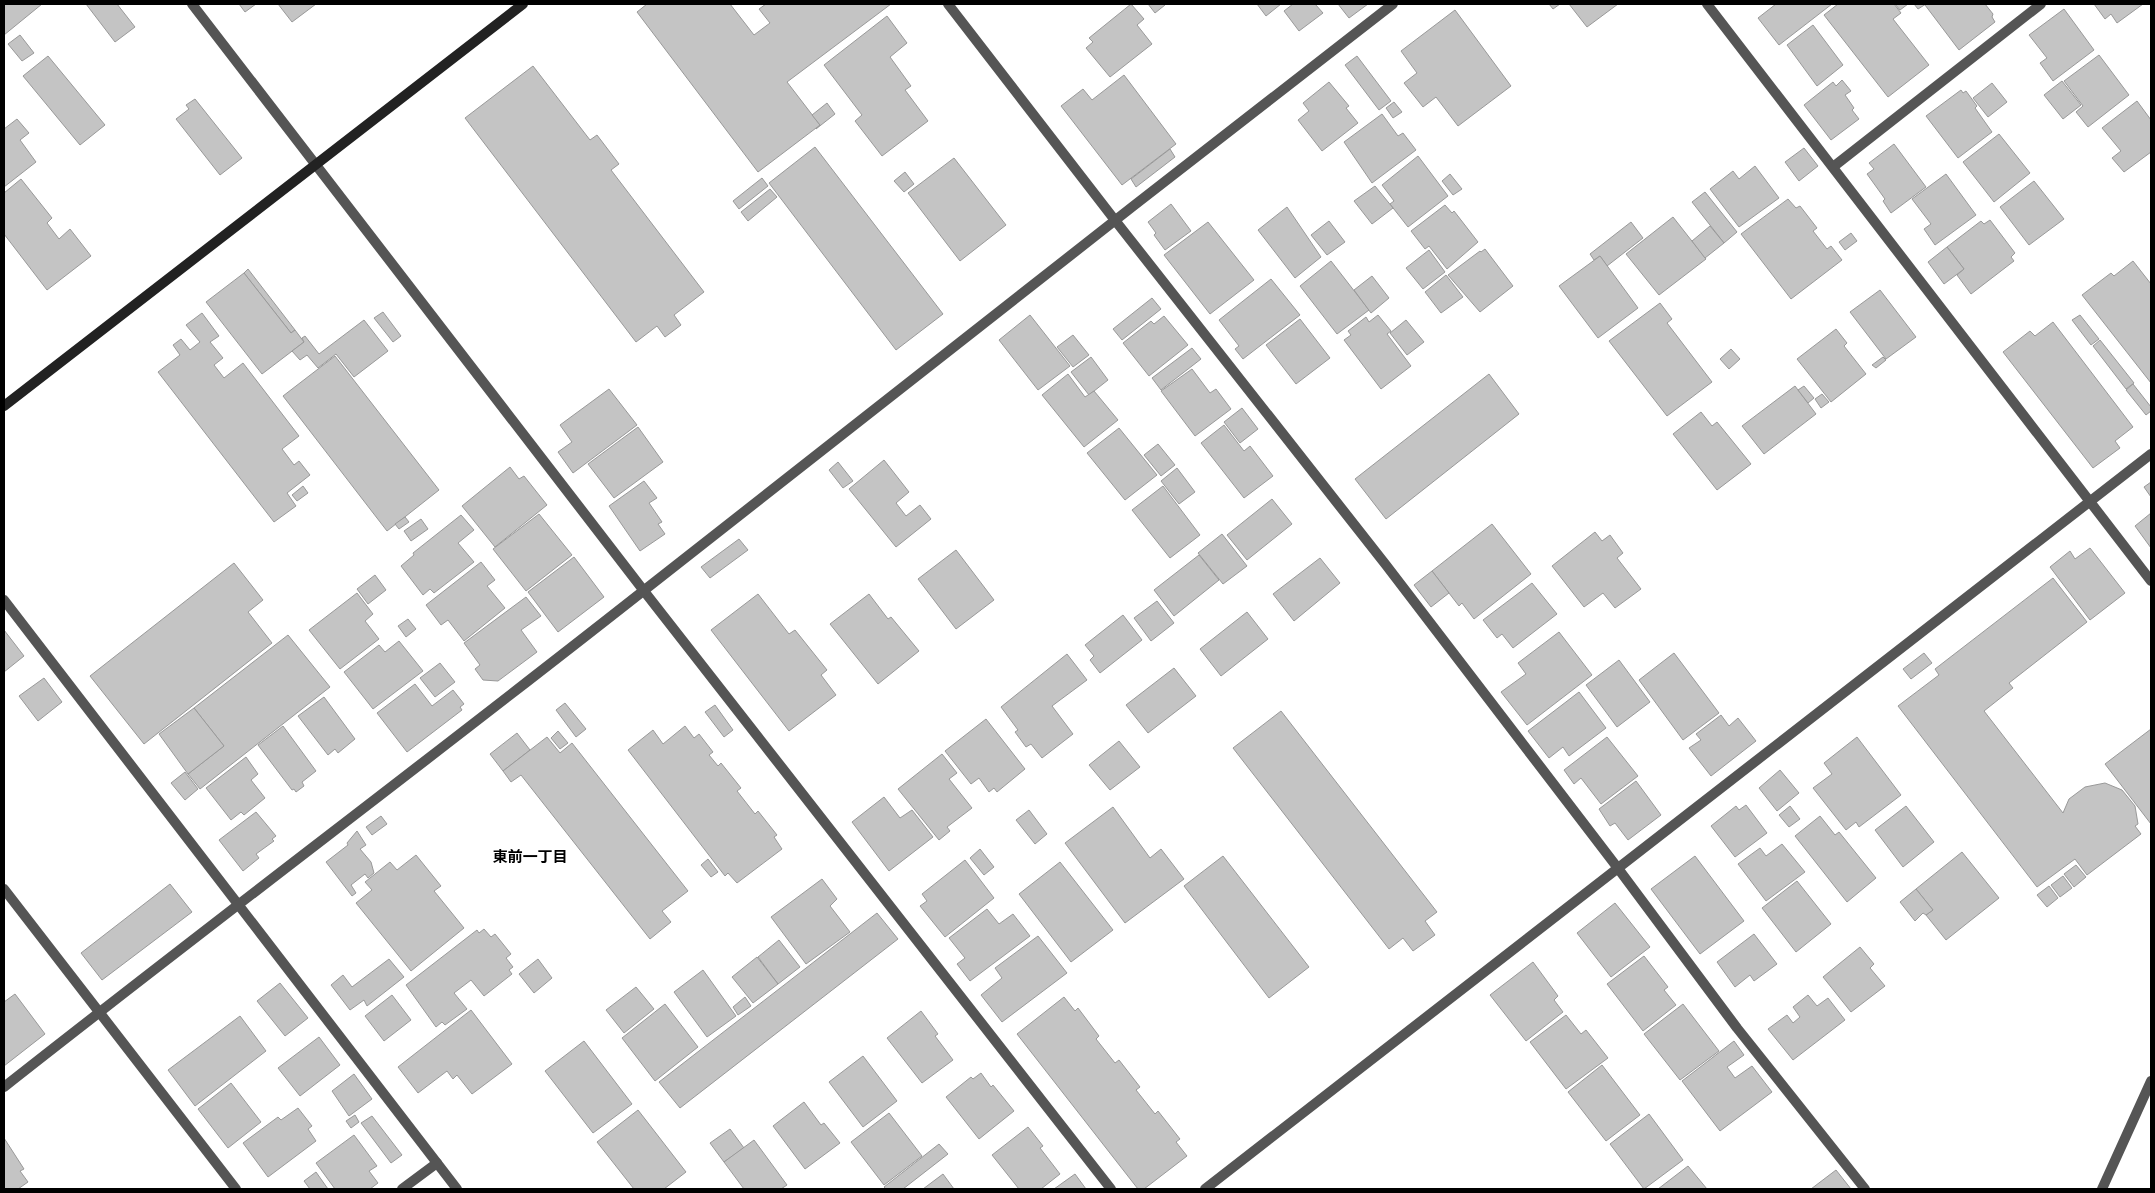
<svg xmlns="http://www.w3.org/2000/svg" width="2155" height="1193" viewBox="0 0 2155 1193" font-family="Poppins,'Noto Sans JP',sans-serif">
<rect width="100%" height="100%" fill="#fff"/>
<g fill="#c4c4c4" stroke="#999">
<path d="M4,4H42L4,35Z"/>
<path d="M86,4H117L135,27L115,42Z"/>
<path d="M239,4H256L245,12Z"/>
<path d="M278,4H316L292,22Z"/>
<path d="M647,4H730L754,35L770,23L759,9L766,4H891L787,82L820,125L758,172L637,12Z"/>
<path d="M1131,4L1144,19L1137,25L1152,44L1110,77L1086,48L1093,42L1089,38Z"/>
<path d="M1148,4H1164L1165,5L1155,13Z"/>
<path d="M1257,4H1281L1266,16Z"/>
<path d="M1293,4H1315L1323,13L1299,31L1284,11Z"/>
<path d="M1338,4H1368L1349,18Z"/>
<path d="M1549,4H1560L1553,9Z"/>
<path d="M1569,4H1618L1587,27Z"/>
<path d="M1776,4H1832L1779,45L1758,18Z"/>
<path d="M1838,4H1894L1901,13L1893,19L1929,65L1888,97L1824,15Z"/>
<path d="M1895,4H1908L1900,10Z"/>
<path d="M1914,4H1926L1918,9Z"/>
<path d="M1927,4H1985L1993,14L1992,17L1995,22L1959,50L1925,5Z"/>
<path d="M2094,4H2143L2117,23L2111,14L2105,19Z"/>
<path d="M2064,9L2094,50L2053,81L2040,63L2047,58L2029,35Z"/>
<path d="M1455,10L1511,86L1458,126L1436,97L1423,107L1404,83L1417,73L1401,51Z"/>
<path d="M887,16L907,43L890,57L911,86L905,90L928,121L882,156L855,121L862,115L824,65Z"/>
<path d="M1813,25L1843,65L1817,86L1787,45Z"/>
<path d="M20,35L34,53L22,61L8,44Z"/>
<path d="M2099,55L2129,95L2088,127L2076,112L2083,106L2064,81Z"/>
<path d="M48,56L105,125L80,145L23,76Z"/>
<path d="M1357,56L1391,101L1379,110L1345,65Z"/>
<path d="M533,66L590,140L597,135L619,164L611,170L704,292L674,315L681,325L665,337L657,326L636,342L465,118Z"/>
<path d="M1124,75L1176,144L1122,185L1061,106L1083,89L1092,100Z"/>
<path d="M1842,80L1851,91L1845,95L1854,108L1852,110L1859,119L1831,140L1804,105L1833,82L1836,86Z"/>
<path d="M2062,81L2081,105L2063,119L2044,95Z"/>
<path d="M1329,82L1349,106L1346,108L1358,123L1322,151L1298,120L1309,111L1303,103Z"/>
<path d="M1992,83L2007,102L1988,117L1973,98Z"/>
<path d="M1961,90L1963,93L1966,91L1977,106L1975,108L1992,132L1958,158L1926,116Z"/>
<path d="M195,99L242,158L220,175L176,119L189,109L186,105Z"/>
<path d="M2137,101L2151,120V152L2124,172L2112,158L2121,151L2102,128Z"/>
<path d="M1394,102L1402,112L1393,118L1386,108Z"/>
<path d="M827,103L835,114L816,129L820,125L812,115Z"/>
<path d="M1382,114L1398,136L1403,133L1416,150L1372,183L1344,142Z"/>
<path d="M17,119L29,133L20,140L36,162L4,187V129Z"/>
<path d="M1999,134L2030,173L1994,202L1963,162Z"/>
<path d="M1894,144L1926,187L1891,213L1883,201L1885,199L1867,174L1874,169L1869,163Z"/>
<path d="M815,147L943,314L896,350L769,183Z"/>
<path d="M1804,148L1818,166L1799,181L1785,162Z"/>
<path d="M1170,149L1175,157L1136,187L1131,179Z"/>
<path d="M1418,156L1448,196L1408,227L1390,204L1394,201L1382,185Z"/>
<path d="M954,158L1006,225L960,261L908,193Z"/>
<path d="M1755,166L1779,198L1739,227L1710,189L1733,171L1739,179Z"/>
<path d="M905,172L914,184L904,192L894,181Z"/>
<path d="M1450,174L1462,189L1453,195L1442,181Z"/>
<path d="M1946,174L1976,215L1935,245L1924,229L1931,224L1912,199Z"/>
<path d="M762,178L768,186L739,209L733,201Z"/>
<path d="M21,179L52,218L47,223L59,239L70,229L91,256L47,290L4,234V193Z"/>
<path d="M2034,181L2064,219L2029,245L2000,207Z"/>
<path d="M1375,186L1393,208L1372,224L1354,201Z"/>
<path d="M770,189L777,197L748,221L741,212Z"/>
<path d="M1705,192L1737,232L1724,243L1692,202Z"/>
<path d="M1788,199L1796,208L1800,206L1817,228L1813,231L1827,249L1831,246L1842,260L1791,299L1741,234Z"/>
<path d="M1171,204L1191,231L1165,250L1154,235L1156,233L1148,222Z"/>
<path d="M1445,205L1452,213L1454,211L1478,242L1447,269L1429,246L1425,249L1411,231Z"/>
<path d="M1287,207L1321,257L1295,278L1258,230Z"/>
<path d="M1673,217L1706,259L1659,295L1626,254Z"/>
<path d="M1990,220L2015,253L2011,257L2014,261L1971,294L1957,275L1964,269L1947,247L1981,221L1984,224Z"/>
<path d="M1329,221L1345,242L1327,255L1311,235Z"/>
<path d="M1208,222L1254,280L1210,314L1164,255Z"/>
<path d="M1631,222L1643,238L1607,266L1600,256L1594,260L1590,254Z"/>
<path d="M1710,226L1724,243L1705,258L1692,241Z"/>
<path d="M1851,233L1857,241L1845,250L1839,242Z"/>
<path d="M1947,247L1964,269L1944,284L1928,262Z"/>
<path d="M1485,249L1513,286L1480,312L1448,275L1480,251L1481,252Z"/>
<path d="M1429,250L1445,272L1423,289L1406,268Z"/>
<path d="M1600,256L1638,308L1598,338L1559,286Z"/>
<path d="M1331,261L1369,310L1337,334L1300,286Z"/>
<path d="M2133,261L2151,284V383L2082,295L2111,273L2114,276Z"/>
<path d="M248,269L295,330L291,333L244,273Z"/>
<path d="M244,273L291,333L295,330L304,342L262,374L206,302Z"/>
<path d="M1446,275L1463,297L1441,313L1425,292Z"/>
<path d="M1372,276L1389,298L1371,313L1354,290Z"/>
<path d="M1271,279L1300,315L1243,359L1235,349L1239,346L1219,320Z"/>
<path d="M1880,290L1916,337L1886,359L1850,312Z"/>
<path d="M1152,298L1161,309L1122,340L1113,329Z"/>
<path d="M1660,303L1672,319L1667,323L1712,382L1667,416L1609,341Z"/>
<path d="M383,312L401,336L393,342L374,318Z"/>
<path d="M202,313L219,336L210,342L223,358L214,365L224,378L243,363L299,436L282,449L294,465L299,461L310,475L287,493L296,506L274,522L158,372L180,355L173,345L181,339L190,350L200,342L186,325Z"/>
<path d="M1030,315L1070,366L1038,390L999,340Z"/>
<path d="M1378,315L1391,331L1387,334L1411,366L1381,389L1344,340L1351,335L1348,331L1366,317L1369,322Z"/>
<path d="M2080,315L2099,339L2091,345L2072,320Z"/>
<path d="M1164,316L1188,345L1149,376L1123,343L1151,321L1154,324Z"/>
<path d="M1300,319L1330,358L1296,384L1266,345Z"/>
<path d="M364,320L388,351L354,377L336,354L318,368L307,355L300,360L292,351L304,342L302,338L305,336L319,354Z"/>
<path d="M1406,320L1424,342L1407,355L1390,333Z"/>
<path d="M2053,322L2133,427L2115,441L2120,448L2093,468L2003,352L2030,331L2035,336Z"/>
<path d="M1836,329L1847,343L1844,346L1866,374L1831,402L1797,359Z"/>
<path d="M1073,335L1089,355L1073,367L1057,347Z"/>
<path d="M2100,340L2134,383L2126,389L2093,346Z"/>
<path d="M1192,348L1201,359L1161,390L1152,378Z"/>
<path d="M1731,349L1740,359L1729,369L1720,359Z"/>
<path d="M335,356L439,490L387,531L283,396Z"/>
<path d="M1091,357L1108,380L1089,395L1071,372Z"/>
<path d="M1883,357L1886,360L1876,368L1872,365Z"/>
<path d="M1192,369L1210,393L1216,389L1231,409L1195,436L1161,391Z"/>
<path d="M1068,374L1085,397L1094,391L1118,420L1084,447L1042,395Z"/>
<path d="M1489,374L1519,414L1386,519L1355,479Z"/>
<path d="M2133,384L2151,407V411L2146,415L2126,390Z"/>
<path d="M1795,386L1816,414L1764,454L1742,426Z"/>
<path d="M1804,386L1814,398L1808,403L1798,390Z"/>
<path d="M609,389L637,425L573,473L558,452L572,442L560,425Z"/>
<path d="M1822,394L1829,402L1821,408L1815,399Z"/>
<path d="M1242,408L1258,429L1240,443L1224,422Z"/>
<path d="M1701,412L1712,426L1717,422L1751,464L1717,490L1673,434Z"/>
<path d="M1224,425L1244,451L1250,446L1273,476L1244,498L1201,443Z"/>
<path d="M638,427L663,462L614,498L588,464Z"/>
<path d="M1119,428L1157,475L1125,500L1087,453Z"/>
<path d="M1158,444L1175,465L1161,476L1144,455Z"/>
<path d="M884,460L909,492L896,503L906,516L920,505L931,519L896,547L849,489Z"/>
<path d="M838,462L853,481L843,488L829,470Z"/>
<path d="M510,467L519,479L524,476L547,505L495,547L462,506Z"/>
<path d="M1177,468L1195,492L1179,504L1161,481Z"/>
<path d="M644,481L657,498L649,503L662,522L658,524L665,534L640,551L609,506Z"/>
<path d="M2151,482V497L2144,487Z"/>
<path d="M303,486L308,493L297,501L292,495Z"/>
<path d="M1163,486L1200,535L1170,558L1132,510Z"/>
<path d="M1272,499L1292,524L1247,560L1227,535Z"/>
<path d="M2151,513V548L2135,526Z"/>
<path d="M539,514L572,555L526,591L493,549Z"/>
<path d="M461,515L474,530L458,543L474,562L434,593L430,589L423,595L401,566L414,555L413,553Z"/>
<path d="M405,517L409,522L399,529L395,524Z"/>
<path d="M421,519L428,529L411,541L404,531Z"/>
<path d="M1492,524L1531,574L1474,619L1462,603L1459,606L1432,571Z"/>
<path d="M1595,532L1602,541L1610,535L1623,553L1617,558L1641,589L1615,608L1603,593L1584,607L1552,566Z"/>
<path d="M1222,534L1247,566L1223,584L1198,553Z"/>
<path d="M739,539L748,550L710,578L701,567Z"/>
<path d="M2090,548L2125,593L2090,620L2050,567L2070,551L2075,559Z"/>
<path d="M956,550L994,600L956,629L918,579Z"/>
<path d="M1199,555L1219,580L1174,616L1154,590Z"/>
<path d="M574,557L604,597L558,632L528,592Z"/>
<path d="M1320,558L1340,583L1294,621L1273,594Z"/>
<path d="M481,562L495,580L487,586L505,608L464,641L448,620L441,625L426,605Z"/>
<path d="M234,563L263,600L248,612L272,643L144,744L90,676Z"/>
<path d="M1432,571L1449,593L1431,607L1414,585Z"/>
<path d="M375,575L386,590L368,604L357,589Z"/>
<path d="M2053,578L2087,622L2009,683L2013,688L1984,711L2063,813L2069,799L2085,787L2105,783L2122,790L2135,806L2138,824L2135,826L2141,834L2087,875L2075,859L2037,887L1898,706L1939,675L1935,669Z"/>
<path d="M1532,583L1557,614L1513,648L1502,634L1497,638L1483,620Z"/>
<path d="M357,593L373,614L365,621L379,639L340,669L309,630Z"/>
<path d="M758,594L789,634L795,630L827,670L821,675L836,695L789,731L711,630Z"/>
<path d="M869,594L888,619L891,617L919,651L878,684L830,624Z"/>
<path d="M526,597L541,616L521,630L537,652L498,681L483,680L475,669L480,665L464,643Z"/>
<path d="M1157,601L1174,623L1151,641L1134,618Z"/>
<path d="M1247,612L1268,639L1221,676L1200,649Z"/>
<path d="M1123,615L1142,640L1100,673L1090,660L1094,656L1085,645Z"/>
<path d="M408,619L416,629L406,637L398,626Z"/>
<path d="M4,630L24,656L4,672Z"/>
<path d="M1559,632L1592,675L1527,725L1501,692L1526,674L1518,663Z"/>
<path d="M288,635L330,687L200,789L188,774L224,746L194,708Z"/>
<path d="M399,641L423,671L373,709L344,672L379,645L385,652Z"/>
<path d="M1674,653L1719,713L1683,740L1639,680Z"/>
<path d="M1924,653L1932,663L1911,679L1903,669Z"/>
<path d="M1067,654L1087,680L1052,706L1073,734L1042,758L1031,744L1026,747L1015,732L1018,730L1001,707Z"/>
<path d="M1619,660L1650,702L1617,727L1586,685Z"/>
<path d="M440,663L455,682L435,697L420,678Z"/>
<path d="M1174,668L1196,696L1148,733L1126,705Z"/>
<path d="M44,678L62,702L38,721L19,696Z"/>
<path d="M415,684L432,706L453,690L464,704L460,707L462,710L407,752L377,713Z"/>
<path d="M1579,692L1606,728L1569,756L1563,747L1549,758L1528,731Z"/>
<path d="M324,697L355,739L338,753L335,749L328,755L298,716Z"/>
<path d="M565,703L586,729L576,737L556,710Z"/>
<path d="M715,705L733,730L724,737L705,712Z"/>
<path d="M194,708L224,746L188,774L159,734Z"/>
<path d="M1281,711L1437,912L1425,921L1435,935L1413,951L1403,938L1389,949L1233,748Z"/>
<path d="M1721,715L1729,726L1738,718L1756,741L1711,776L1689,748L1701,740L1696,734Z"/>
<path d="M986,719L1025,769L997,792L994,788L989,792L979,778L971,784L945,751Z"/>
<path d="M283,726L316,771L302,782L304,786L296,792L294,789L292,790L258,745Z"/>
<path d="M685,726L694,738L699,734L713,752L709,755L718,766L721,763L741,788L737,791L755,814L758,811L777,835L774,837L782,849L737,883L728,873L725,876L628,750L653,730L663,744Z"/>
<path d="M2151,729V824L2105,764Z"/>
<path d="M558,731L568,743L560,749L551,738Z"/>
<path d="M517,733L530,750L503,771L490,754Z"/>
<path d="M547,737L560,753L572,743L688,891L662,911L671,922L650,939L521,775L511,782L503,771Z"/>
<path d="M1607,737L1638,776L1601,804L1581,778L1574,784L1564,770Z"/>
<path d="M1857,737L1901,795L1859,827L1856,822L1846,830L1813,788L1832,774L1824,763Z"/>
<path d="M1119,741L1140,767L1110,790L1089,765Z"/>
<path d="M942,754L957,773L949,779L972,808L947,827L950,831L939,840L898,789Z"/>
<path d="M246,757L258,774L251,780L265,798L244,815L241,812L231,820L206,788Z"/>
<path d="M1780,770L1799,793L1777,811L1759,788Z"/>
<path d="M185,772L198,789L185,800L171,783Z"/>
<path d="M1636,781L1661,815L1628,840L1615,823L1610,826L1599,809Z"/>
<path d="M884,797L900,818L912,810L933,837L889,871L852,822Z"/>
<path d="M1746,805L1767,833L1735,857L1711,826L1736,806L1739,810Z"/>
<path d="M1790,806L1800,819L1789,827L1779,815Z"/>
<path d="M1906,806L1934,842L1903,867L1875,830Z"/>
<path d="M1113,807L1150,858L1161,849L1184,879L1125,923L1065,843Z"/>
<path d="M1029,810L1047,834L1035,844L1016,820Z"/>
<path d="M256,812L276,836L272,839L274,841L256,854L259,858L243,871L219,840Z"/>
<path d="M381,816L387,824L372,835L366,827Z"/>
<path d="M1820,816L1835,835L1839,832L1876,878L1847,902L1795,836Z"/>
<path d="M357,831L366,845L360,849L371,862L374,873L368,878L365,874L351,885L356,893L352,896L326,862L348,845L347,843Z"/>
<path d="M1782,844L1805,872L1766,901L1738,864L1760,848L1766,856Z"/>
<path d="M980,849L994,867L984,875L970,858Z"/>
<path d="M1962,852L1999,898L1946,940L1926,915L1933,910L1916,889Z"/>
<path d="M416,855L441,886L434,891L464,928L411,971L356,903L372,890L365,882L390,862L397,870Z"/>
<path d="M1223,856L1309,967L1269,998L1184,886Z"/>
<path d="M1695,856L1744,921L1700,954L1651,889Z"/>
<path d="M708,859L718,872L711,877L701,865Z"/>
<path d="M965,860L994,898L945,937L920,906L927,901L922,894Z"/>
<path d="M1060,862L1113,930L1071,962L1019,894Z"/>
<path d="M2076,865L2086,877L2074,887L2064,874Z"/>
<path d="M2063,876L2072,888L2060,897L2051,885Z"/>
<path d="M822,879L837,899L830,906L850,932L806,964L771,917Z"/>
<path d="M1797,881L1831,924L1796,952L1762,908Z"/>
<path d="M170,884L192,912L102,980L81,953Z"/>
<path d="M2049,886L2058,898L2047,907L2037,895Z"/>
<path d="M1916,889L1933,910L1926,915L1923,913L1915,921L1900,902Z"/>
<path d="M1615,903L1650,947L1611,977L1577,933Z"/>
<path d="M987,909L999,924L1013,914L1030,936L970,981L957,964L965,958L949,938Z"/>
<path d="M877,913L898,939L680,1108L659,1082Z"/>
<path d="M484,929L491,937L495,934L511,954L506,958L513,967L509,970L512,974L484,996L471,980L454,993L467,1009L445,1025L442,1022L436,1027L406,985L477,930L479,933Z"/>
<path d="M1754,934L1777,964L1754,981L1750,975L1735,987L1717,962Z"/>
<path d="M1038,936L1067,973L1002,1022L981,995L1002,978L995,968Z"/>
<path d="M779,940L800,967L778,984L758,957Z"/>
<path d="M1860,947L1874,964L1870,968L1885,986L1851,1012L1823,977Z"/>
<path d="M1644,956L1668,987L1664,990L1676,1005L1643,1031L1607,984Z"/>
<path d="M757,957L778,984L753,1003L732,977Z"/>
<path d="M389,959L404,977L367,1006L364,1000L350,1010L331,985L343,975L352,987Z"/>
<path d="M538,959L552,978L534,993L519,974Z"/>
<path d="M1533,962L1558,996L1554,1000L1563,1012L1526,1041L1490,995Z"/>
<path d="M703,970L736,1016L707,1037L674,992Z"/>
<path d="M280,983L308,1018L285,1036L257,1001Z"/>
<path d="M636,987L654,1009L624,1033L606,1010Z"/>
<path d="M15,994L45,1034L4,1066V1002Z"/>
<path d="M392,995L411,1020L384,1041L365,1016Z"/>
<path d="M1808,995L1817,1006L1828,998L1845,1020L1793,1060L1768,1029L1787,1015L1793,1023L1800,1017L1793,1007Z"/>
<path d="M745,997L751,1006L738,1015L733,1007Z"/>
<path d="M1064,997L1075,1011L1078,1008L1099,1036L1096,1039L1115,1063L1119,1060L1140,1087L1136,1090L1155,1114L1158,1111L1180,1139L1176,1142L1187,1156L1144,1189H1138L1017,1034Z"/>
<path d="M665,1004L698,1047L655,1081L622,1038Z"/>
<path d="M1683,1004L1719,1051L1680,1080L1644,1034Z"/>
<path d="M471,1010L512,1064L472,1094L457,1075L453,1079L447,1071L418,1093L398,1067Z"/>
<path d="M921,1011L938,1034L935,1036L953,1060L922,1083L887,1038Z"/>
<path d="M1566,1015L1581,1034L1586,1030L1608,1058L1566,1089L1530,1042Z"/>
<path d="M240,1016L266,1051L195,1106L168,1070Z"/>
<path d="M319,1037L340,1065L300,1096L278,1068Z"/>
<path d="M584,1041L632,1104L593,1133L545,1071Z"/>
<path d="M1734,1041L1744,1055L1727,1067L1735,1078L1752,1066L1772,1092L1720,1131L1682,1081Z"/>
<path d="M863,1056L897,1101L863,1127L829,1082Z"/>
<path d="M1602,1065L1640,1115L1606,1141L1568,1092Z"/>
<path d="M981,1073L991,1087L993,1085L1014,1111L979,1139L946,1097L971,1077L973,1079Z"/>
<path d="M354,1074L372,1099L349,1116L332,1091Z"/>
<path d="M231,1083L261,1122L228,1148L198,1109Z"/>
<path d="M804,1102L821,1125L824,1123L840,1143L805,1169L773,1126Z"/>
<path d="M298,1108L312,1126L308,1129L316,1141L268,1177L243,1143L278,1117L281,1120Z"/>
<path d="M638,1110L686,1172L664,1189H634L597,1142Z"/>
<path d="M889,1113L922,1156L884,1185L851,1142Z"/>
<path d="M1649,1114L1683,1160L1644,1189L1610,1144Z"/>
<path d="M355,1115L359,1122L351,1128L346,1121Z"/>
<path d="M372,1116L402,1155L391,1163L361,1123Z"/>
<path d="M1028,1127L1043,1146L1040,1148L1060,1174L1041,1189H1019L992,1155Z"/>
<path d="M730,1129L744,1148L724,1162L710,1143Z"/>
<path d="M354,1135L377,1166L369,1171L378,1183L370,1189H335L316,1163Z"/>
<path d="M4,1138L24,1169L20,1171L28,1182L18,1189H4Z"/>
<path d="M754,1140L787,1185L781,1189H744L724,1162Z"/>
<path d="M939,1144L948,1154L903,1189H886L884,1187Z"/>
<path d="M1688,1166L1707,1189H1658Z"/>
<path d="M1836,1170L1851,1189H1811Z"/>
<path d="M316,1172L328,1189H310L304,1181Z"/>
<path d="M943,1174L954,1189H923Z"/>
<path d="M1075,1174L1086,1189H1054Z"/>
</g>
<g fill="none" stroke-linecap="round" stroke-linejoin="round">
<path stroke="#555" stroke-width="10" d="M4,889L236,1189"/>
<g stroke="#555" stroke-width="10">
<path d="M192,4L644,591L1111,1189"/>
<path d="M948,4L1114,219L1386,565L1617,867L1737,1028L1865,1189"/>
<path d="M1707,4L2151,581"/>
<path d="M1833,167L2041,4"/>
<path d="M4,600L457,1189"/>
<path d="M4,1087C217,919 434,756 647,588C896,393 1143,197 1393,4"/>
<path d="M402,1189L437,1163"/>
<path d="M1205,1189L2151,454"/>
<path d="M2102,1189L2151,1081"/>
</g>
<path stroke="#222" stroke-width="10" d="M4,406L523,4"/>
</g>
<g text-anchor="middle" stroke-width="4" stroke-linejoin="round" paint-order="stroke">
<g font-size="15" font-weight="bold" fill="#000" stroke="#fff">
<text x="530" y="862">東前一丁目</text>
</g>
</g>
<rect width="2155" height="1193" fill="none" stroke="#000000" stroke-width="10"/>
</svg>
